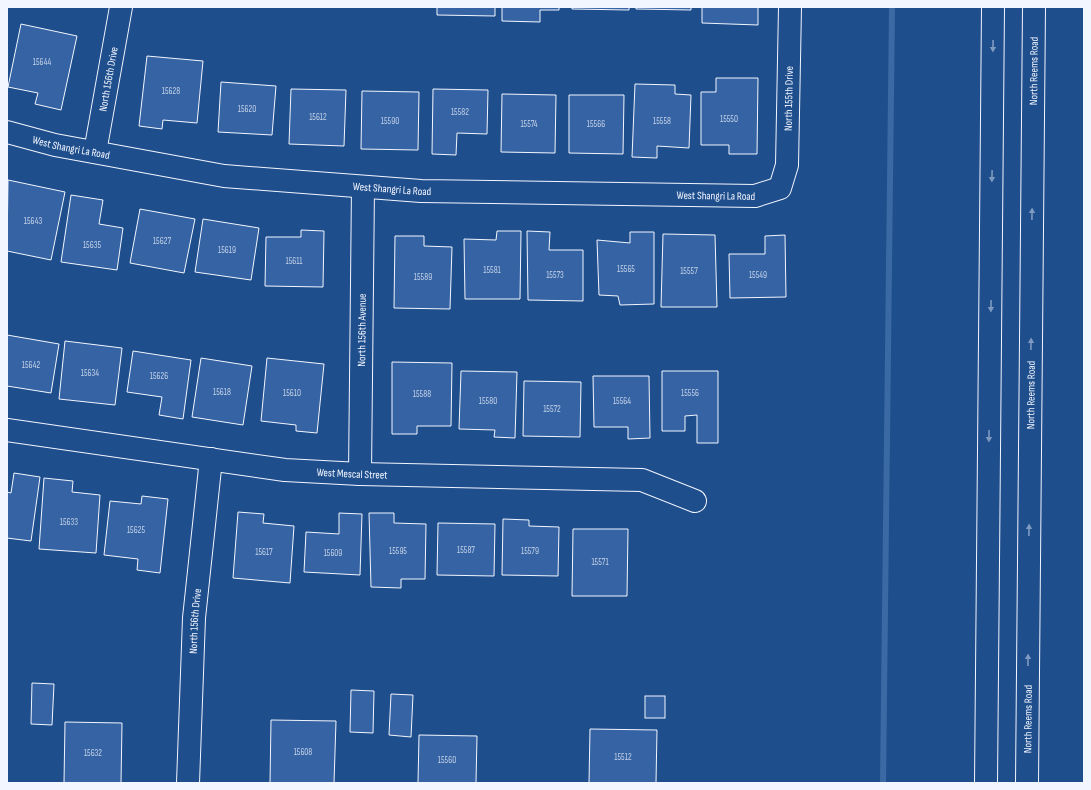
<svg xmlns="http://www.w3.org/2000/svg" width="1091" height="790" viewBox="0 0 1091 790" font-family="'Sofia Sans Condensed',sans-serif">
<rect width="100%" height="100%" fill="#1f4e8c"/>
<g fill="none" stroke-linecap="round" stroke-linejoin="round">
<path stroke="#3b69a3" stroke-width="6" d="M883,783L892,7"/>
</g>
<g fill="#3563a3" stroke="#f2f6ff">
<path d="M437,7H495V16L437,15Z"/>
<path d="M502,7H559V10H540V22L502,21Z"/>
<path d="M572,7H629V10L572,9Z"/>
<path d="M636,7H691V10L636,9Z"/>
<path d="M702,7H758V25L702,23Z"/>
<path d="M21,24L77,36L61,110L35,104L38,93L8,87Z"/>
<path d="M147,56L203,61L197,123L163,120L162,129L139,126Z"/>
<path d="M716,78H758L757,154H729V145H701V92H716Z"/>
<path d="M221,82L276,86L272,135L218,132Z"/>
<path d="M635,84L675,85V94L691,95L689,148L657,146V158L632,157Z"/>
<path d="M291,89L346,90L344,146L289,144Z"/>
<path d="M433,89L488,90L487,134L457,133L456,155L432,154Z"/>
<path d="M362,91L419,92L418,150L361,149Z"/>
<path d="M502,94L556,95L555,153L501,152Z"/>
<path d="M569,95H624L623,154L569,153Z"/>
<path d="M8,180L65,192L51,260L7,251Z"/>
<path d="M71,195L103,200L99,224L123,228L117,270L61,262Z"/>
<path d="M140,209L195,219L184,273L130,263Z"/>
<path d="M203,219L259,228L251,280L195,272Z"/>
<path d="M301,230L324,231L323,287L265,286L266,237H301Z"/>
<path d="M497,231H521L520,299H465L464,239L496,240Z"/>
<path d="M527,231L550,232L549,250H583V301L528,300Z"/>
<path d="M630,232H654V304L620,305L618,296L599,295L597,240L630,243Z"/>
<path d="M663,234L715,235L717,307H661Z"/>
<path d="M785,235L786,297L730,298L729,254H765V236Z"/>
<path d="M395,236H424V246L452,247L450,309L394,308Z"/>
<path d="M7,335L59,344L51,393L7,386Z"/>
<path d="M65,341L122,348L115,405L59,399Z"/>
<path d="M133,351L191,360L183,419L159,415L162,397L127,392Z"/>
<path d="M201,358L252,366L243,425L192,417Z"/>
<path d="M267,358L324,364L317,433L296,431V425L261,421Z"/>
<path d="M392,362L452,363L451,426H417V434H392Z"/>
<path d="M461,371L517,372L515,438L494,437L495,430L459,429Z"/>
<path d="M662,371H718V443H697V415L685,416V431H662Z"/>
<path d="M593,376H649L650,438L628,439V427H594Z"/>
<path d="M524,381L581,382L580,437L523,436Z"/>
<path d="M14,473L40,477L31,541L7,538V492L11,493Z"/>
<path d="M44,478L73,481L72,492L100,495L96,553L39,549Z"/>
<path d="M142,496L168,499L160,573L137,570L138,559L104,555L110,501L141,504Z"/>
<path d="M238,512L264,514L263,523L294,526L290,583L233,578Z"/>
<path d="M339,513L362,514L360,575L304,572L306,532L339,534Z"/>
<path d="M369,513H394V523L426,524L425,579H401V588L371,587Z"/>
<path d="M503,519L529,520V526L559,527L558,576L502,575Z"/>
<path d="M438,523L495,524L494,576L437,575Z"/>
<path d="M573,529H628L627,596H572Z"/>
<path d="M32,683L54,684L52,725L31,724Z"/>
<path d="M351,690L374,691L373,733L350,732Z"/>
<path d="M391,694L413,695L411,737L389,735Z"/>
<rect x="645" y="696" width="20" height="22"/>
<path d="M271,720L336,721L334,783H270Z"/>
<path d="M65,722L122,723L121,783H64Z"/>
<path d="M590,729L657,730L656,783H589Z"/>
<path d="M419,735L477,736L476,783H418Z"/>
</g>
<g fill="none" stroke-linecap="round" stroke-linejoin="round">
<g stroke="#f2f6ff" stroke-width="24">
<g id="minor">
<path id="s1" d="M7,132L55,145L224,176L421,191L755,196L780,188L787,165L790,7"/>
<path id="s2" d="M95,152L121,7"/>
<path id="s3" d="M7,430L285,470L360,474L642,480L695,501"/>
<path id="s4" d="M360,474L363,187"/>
<path id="s5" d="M188,783L194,618L211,459"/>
</g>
</g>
<g stroke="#f2f6ff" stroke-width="24">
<g id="major">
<path d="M986,783L993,7"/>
<path id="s6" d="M1027,783L1034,7"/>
</g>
</g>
<use href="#minor" stroke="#1f4e8c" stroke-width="22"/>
<use href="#major" stroke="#1f4e8c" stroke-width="22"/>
</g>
<defs><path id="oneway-solid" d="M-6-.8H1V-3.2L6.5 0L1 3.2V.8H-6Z"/></defs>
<g fill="#7e9ac0">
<use href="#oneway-solid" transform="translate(993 46) rotate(91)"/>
<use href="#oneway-solid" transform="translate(992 176) rotate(91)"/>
<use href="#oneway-solid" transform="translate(1032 214) rotate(-89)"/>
<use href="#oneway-solid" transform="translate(991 306) rotate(91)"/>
<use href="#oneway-solid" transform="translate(1031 344) rotate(-89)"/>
<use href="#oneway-solid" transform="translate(989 436) rotate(91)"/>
<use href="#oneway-solid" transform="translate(1029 530) rotate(-89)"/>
<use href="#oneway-solid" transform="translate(1028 660) rotate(-89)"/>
</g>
<g text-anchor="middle" stroke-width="3" stroke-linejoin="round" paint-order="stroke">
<g font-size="9" fill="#c3d1e8">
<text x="42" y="65">15644</text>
<text x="171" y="94">15628</text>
<text x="247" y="112">15620</text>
<text x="460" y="115">15582</text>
<text x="318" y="120">15612</text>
<text x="729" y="122">15550</text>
<text x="390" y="124">15590</text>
<text x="662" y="124">15558</text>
<text x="529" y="127">15574</text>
<text x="596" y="127">15566</text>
<text x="33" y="224">15643</text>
<text x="162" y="244">15627</text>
<text x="92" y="248">15635</text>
<text x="227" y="253">15619</text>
<text x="294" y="264">15611</text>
<text x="626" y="272">15565</text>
<text x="492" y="273">15581</text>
<text x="689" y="274">15557</text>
<text x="555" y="278">15573</text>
<text x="758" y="278">15549</text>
<text x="423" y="280">15589</text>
<text x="31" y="368">15642</text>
<text x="90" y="376">15634</text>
<text x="159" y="379">15626</text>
<text x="222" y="395">15618</text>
<text x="292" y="396">15610</text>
<text x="690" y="396">15556</text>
<text x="422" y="397">15588</text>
<text x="488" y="404">15580</text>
<text x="622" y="404">15564</text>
<text x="552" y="412">15572</text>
<text x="69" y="525">15633</text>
<text x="136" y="533">15625</text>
<text x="466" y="553">15587</text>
<text x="398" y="554">15595</text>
<text x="530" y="554">15579</text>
<text x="264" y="555">15617</text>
<text x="333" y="556">15609</text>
<text x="600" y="565">15571</text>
<text x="303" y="755">15608</text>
<text x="93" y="756">15632</text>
<text x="623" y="760">15512</text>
<text x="447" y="763">15560</text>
</g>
<g font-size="11" fill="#f2f6ff" stroke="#1f4e8c">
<text dy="4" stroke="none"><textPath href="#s6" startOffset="712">North Reems Road</textPath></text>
<text dy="4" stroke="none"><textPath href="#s2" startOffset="74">North 156th Drive</textPath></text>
<text dy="4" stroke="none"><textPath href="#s1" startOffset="870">North 155th Drive</textPath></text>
<text dy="4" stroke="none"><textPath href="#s1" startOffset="66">West Shangri La Road</textPath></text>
<text dy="4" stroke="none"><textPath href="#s1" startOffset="390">West Shangri La Road</textPath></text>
<text dy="4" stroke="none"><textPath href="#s1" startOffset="714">West Shangri La Road</textPath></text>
<text dy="4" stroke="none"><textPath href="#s4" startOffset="144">North 156th Avenue</textPath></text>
<text dy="4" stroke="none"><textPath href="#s6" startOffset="388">North Reems Road</textPath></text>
<text dy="4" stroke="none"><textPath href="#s3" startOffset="348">West Mescal Street</textPath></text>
<text dy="4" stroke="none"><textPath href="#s5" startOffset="162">North 156th Drive</textPath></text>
<text dy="4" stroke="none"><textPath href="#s6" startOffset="64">North Reems Road</textPath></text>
</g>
</g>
<rect width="1091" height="790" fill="none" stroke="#f2f6ff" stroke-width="16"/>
</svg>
